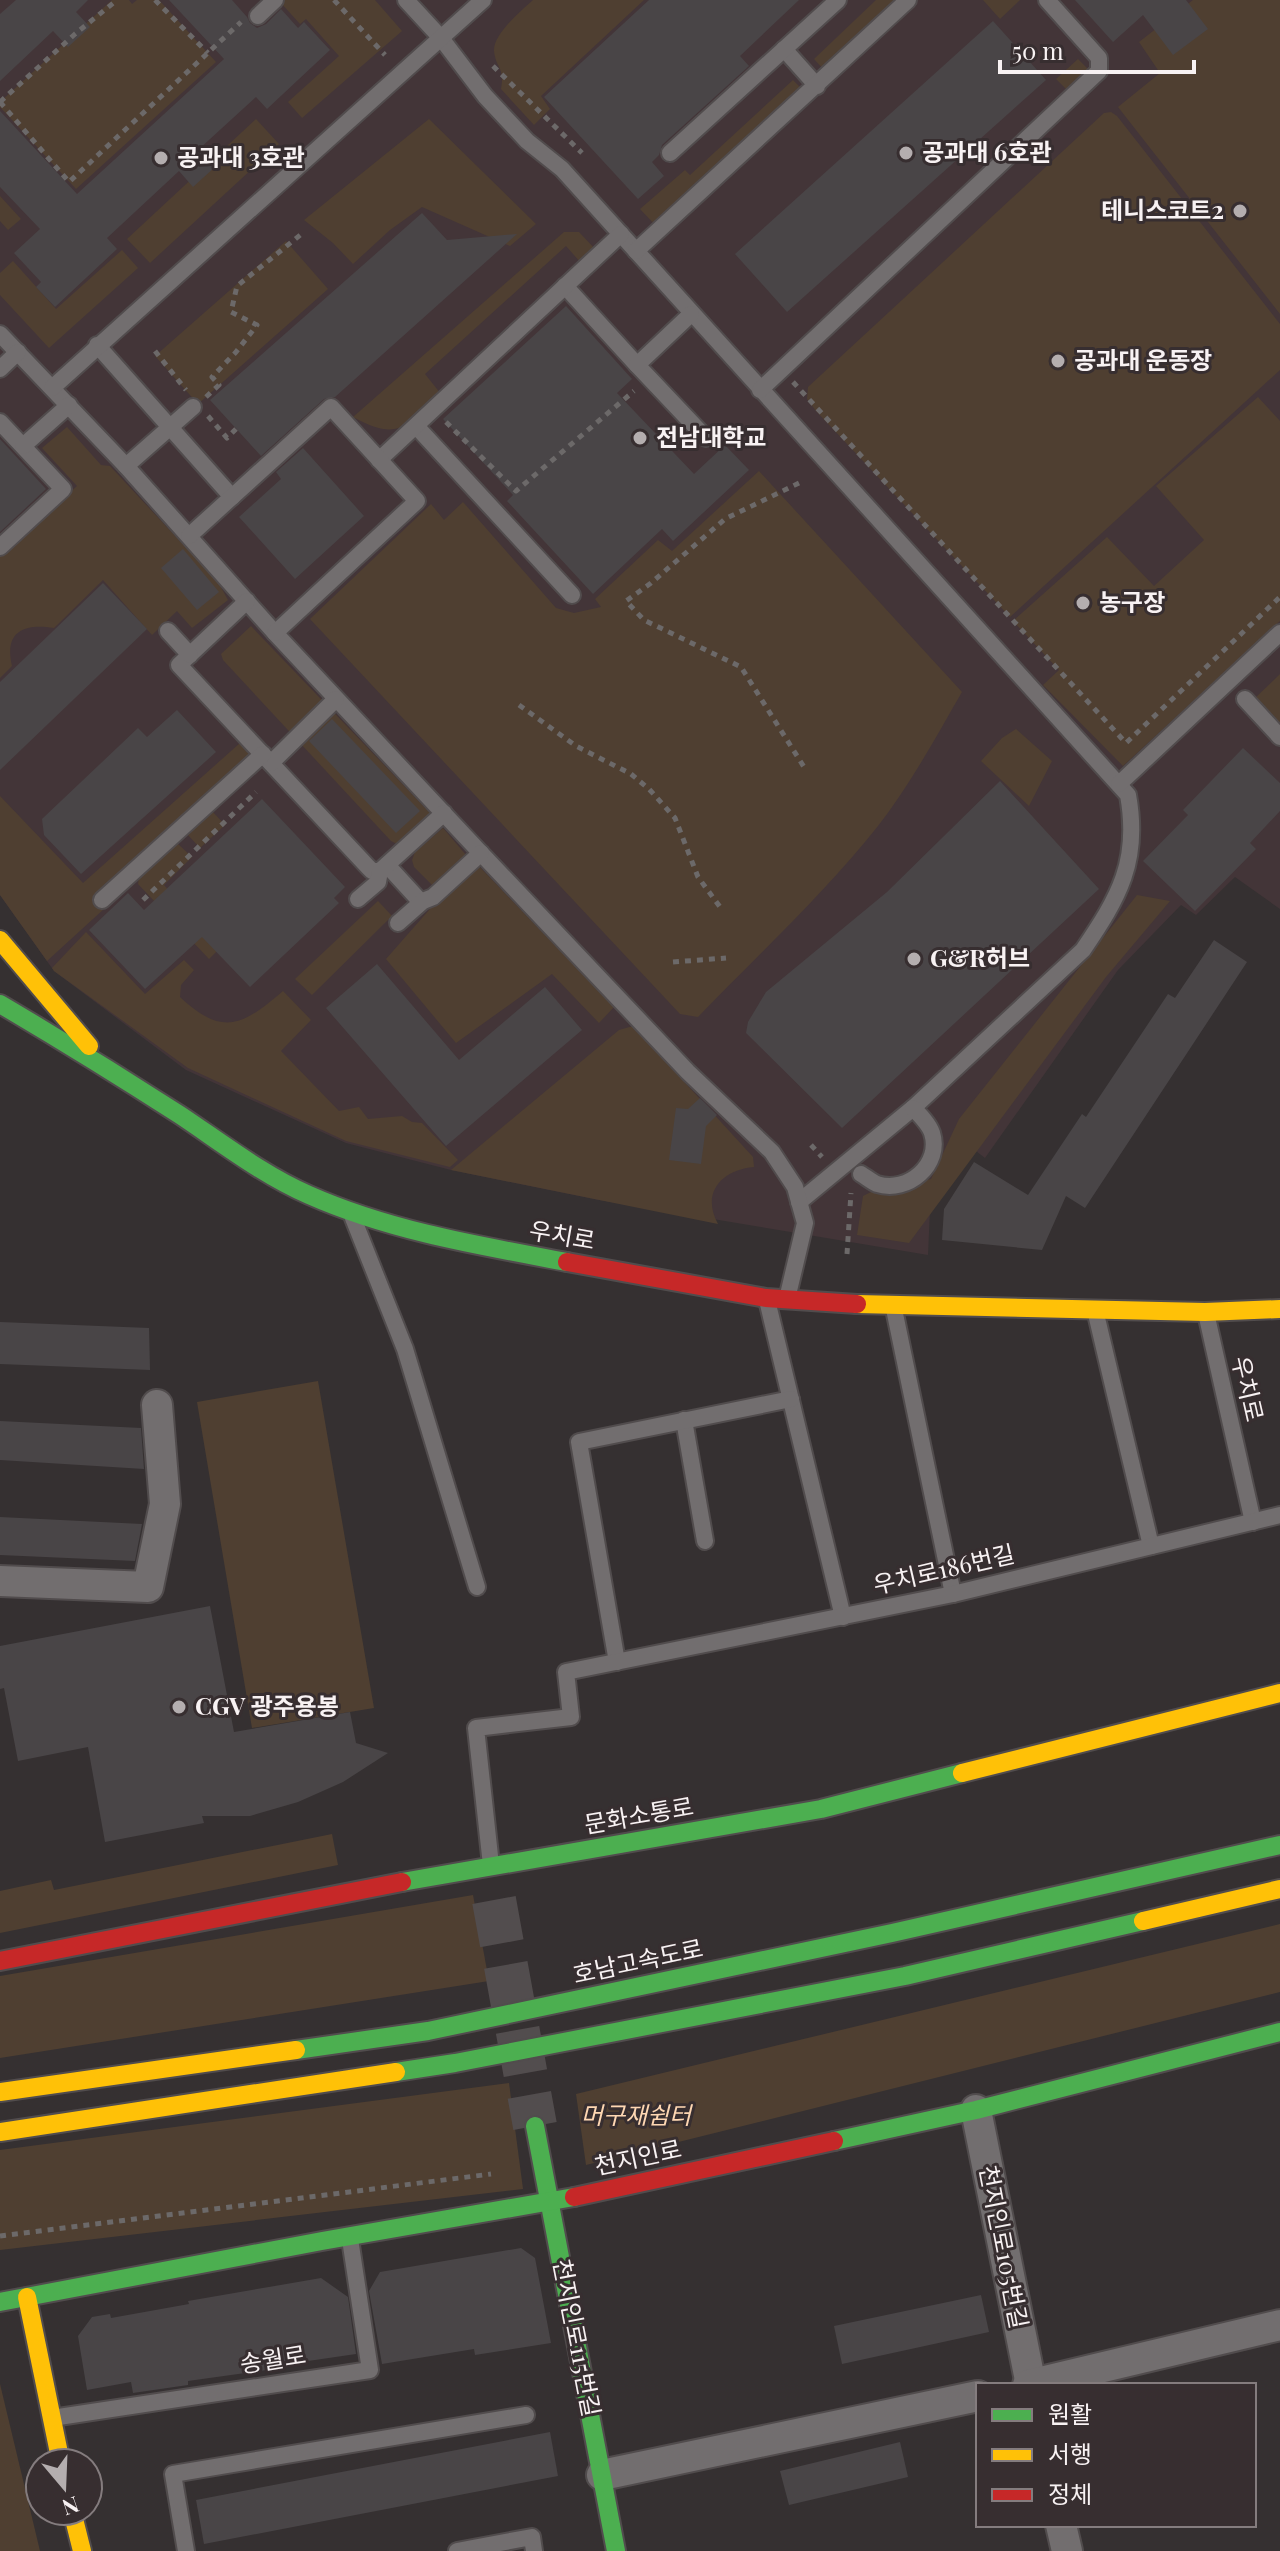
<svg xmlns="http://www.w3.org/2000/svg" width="1280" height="2551" viewBox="0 0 1280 2551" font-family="'Playfair Display','Noto Sans KR',serif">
<rect width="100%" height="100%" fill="#353031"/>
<path fill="#433538" d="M0,0H1280V909L1235,877L1196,915L1181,905L1118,970L985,1158L972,1148L930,1210L928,1255L599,1200L451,1170L346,1143L186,1070L54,971L0,895Z"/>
<g fill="#4f3f31">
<path d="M112,0H129L132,4L137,0H159L216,62L76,189L0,107V102Z"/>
<path d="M284,0H375L402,31L302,118L288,102L339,56L306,19L300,24L281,3Z"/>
<path d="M533,0H644L541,96L550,109L534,125L501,89C505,67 496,69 494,51C493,34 521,11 533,0Z"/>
<path d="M876,0H901L825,71L814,59Z"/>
<path d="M983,0H1020L1000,19Z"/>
<path d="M1193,0H1280V314L1118,107L1160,73L1139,42Z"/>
<path d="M1078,59L1088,69L1066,89L1056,79Z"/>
<path d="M793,80L804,91L657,227L640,209L685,170L690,175Z"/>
<path d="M1111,112L1117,116L1280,324V370L1010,617L816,411L807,399L808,387L1104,113Z"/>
<path d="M256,119L279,144L150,263L127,239Z"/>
<path d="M429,119L536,224L510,246L422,207L390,230L353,264L333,243L304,220Z"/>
<path d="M0,196L21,219L8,230L0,221Z"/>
<path d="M564,232H579L595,249L581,263L566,246L425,374L441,394C406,425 400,443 353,417Z"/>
<path d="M286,241L328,289L198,404L155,356Z"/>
<path d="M122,250L138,268L49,348L0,295V273L13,261L56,309Z"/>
<path d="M1258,397L1280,421V621L1123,766L1043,685L1059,670L1013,621L1107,537L1154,586L1204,540L1156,486Z"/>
<path d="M67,427L101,465L110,466L218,582L228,600L192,628L177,611L152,635L103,580L54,628C23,623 4,632 12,666L0,678V556L77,486L42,448Z"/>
<path d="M759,471L962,692C936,737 910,785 878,826C824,894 758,955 698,1017L680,1014L310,619L431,504L444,520L463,502L556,608L574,613L601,607L595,599L658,540L672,551Z"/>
<path d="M251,626L432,815L399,845L391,841L223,660L221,654Z"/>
<path d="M1280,674V728L1253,700Z"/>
<path d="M1016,729L1052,761L1029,806L981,761L1002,738Z"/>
<path d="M240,743L262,765L212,811L225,825L200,848L187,834L177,843L192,857L164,885L221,947L209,959L138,884L139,877L47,961L0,895V796L83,883Z"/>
<path d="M443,828L466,855L432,885L414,867L412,860L415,852Z"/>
<path d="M473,860L614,1007L599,1023L552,974L456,1043L386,959Z"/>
<path d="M1137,895L1170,901L1106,977L909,1243L857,1235L863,1196L873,1191L931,1179L959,1119Z"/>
<path d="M378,901L392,916L312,995L295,979Z"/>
<path d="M86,932L145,994L184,960L194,970L181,985L180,997C223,1037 242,1026 283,991L311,1020L281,1051L339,1111L359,1107L368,1119L402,1116L412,1122L422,1123L458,1160L450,1167L346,1141L188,1068L54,971L52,968Z"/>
<path d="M633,1026L753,1157L754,1167C721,1170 701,1193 718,1224L451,1170L619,1030Z"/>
<path d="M318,1381L374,1708L252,1728L197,1402Z"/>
<path d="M332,1834L338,1865L0,1933V1891L51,1880L54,1890Z"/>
<path d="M473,1895L489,1981L0,2058V1976Z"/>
<path d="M1280,1924V1992L586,2165L576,2094Z"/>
<path d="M509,2083L523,2189L0,2250V2150Z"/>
<path d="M0,2384L40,2551H0Z"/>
</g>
<g fill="#494547">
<path d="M16,0H88L76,12L90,27L68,47L53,31L0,81V14Z"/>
<path d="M169,0H232L247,17L250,23L257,28L266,24L281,9L298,28L304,22L330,50L267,109L256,97L198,150L215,167L193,187L179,171L107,238L117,249L55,307L36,287L41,282L14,253L40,229L0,187V111L77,194L224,59Z"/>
<path d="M649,0H799L740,56L749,66L662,145L659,155L652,162L664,176L638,199L544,97Z"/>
<path d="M1075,0H1186L1208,29L1173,55L1143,15L1113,42Z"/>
<path d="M993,21L1046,80L787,312L735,254Z"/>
<path d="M422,213L447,240L517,234L335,397L324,399L261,456L210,400Z"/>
<path d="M566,306L632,379L617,393L694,474L725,445L749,470L673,541L662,529L593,594L507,501L513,495L443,419Z"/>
<path d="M0,439L46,489L0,532Z"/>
<path d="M303,448L364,516L295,579L239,517L281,479L276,472Z"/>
<path d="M183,549L219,592L197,610L161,568Z"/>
<path d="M103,583L147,629L0,770V682Z"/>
<path d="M177,710L216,752L81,874L44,835L42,819L138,728L147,737Z"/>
<path d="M332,719L420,811L396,833L309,741Z"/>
<path d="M1243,748L1280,783V811L1250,843L1256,849L1195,911L1143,861L1188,815L1183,810Z"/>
<path d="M1000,781L1099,889L842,1128L746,1033L748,1022L766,992L887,892Z"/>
<path d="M262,799L345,887L334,898L339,903L250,987L202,937L145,989L89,930L128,893L144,910Z"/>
<path d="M1214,940L1247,962L1085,1208L1066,1196L1042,1250L942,1240L944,1209L974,1162L1028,1195L1082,1114L1086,1117L1168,994L1175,998Z"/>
<path d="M377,964L459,1060L545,987L582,1030L446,1146L326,1008Z"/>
<path d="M700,1098L717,1115L706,1126L701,1164L669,1160L676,1108L688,1109Z"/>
<path d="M0,1322L149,1328L150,1370L0,1364Z"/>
<path d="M0,1421L141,1428L144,1469L0,1460Z"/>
<path d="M0,1517L142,1524L135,1561L0,1555Z"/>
<path d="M210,1606L234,1732L350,1712L356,1743L388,1753L343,1782L298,1802L250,1816H202L204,1823L105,1842L88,1747L18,1761L4,1688L0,1689V1646Z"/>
<path d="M521,2248L535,2258L551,2343L475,2355L474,2349L382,2364L369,2291L380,2272Z"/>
<path d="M321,2278L348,2297L356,2354L267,2367V2370L188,2381V2385L133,2393L131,2382L87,2390L78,2336L92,2317L110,2314L111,2318L189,2304L188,2301Z"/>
<path d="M981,2295L989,2332L842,2364L834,2326Z"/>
<path d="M550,2432L558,2476L204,2544L196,2500Z"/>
<path d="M900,2442L908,2477L789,2505L780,2471Z"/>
</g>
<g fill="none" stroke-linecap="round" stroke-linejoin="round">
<path stroke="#524d4e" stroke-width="44" stroke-dasharray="44 22" stroke-linecap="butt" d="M494,1900L535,2126"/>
<g stroke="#514c4d" stroke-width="20">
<g id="lane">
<path d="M406,0L441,38L485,96L527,141L562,169L1128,795C1140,861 1119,897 1083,950L913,1108L799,1202"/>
<path d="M258,16L275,0"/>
<path d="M784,49L817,86"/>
<path d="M670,153L838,0"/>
<path d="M636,251L908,0"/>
<path d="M565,286L637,365"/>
<path d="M691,314L637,365L706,438"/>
<path d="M0,334L126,466L275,633L477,849L688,1072L772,1152L795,1187L805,1223L787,1299"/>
<path d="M97,345L232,497"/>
<path d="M0,369L18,352"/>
<path d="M52,388L483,0"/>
<path d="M760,390L1099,71V58L1047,0"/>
<path d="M0,422L63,489L0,547"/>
<path d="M416,426L572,595"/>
<path d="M23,446L69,405"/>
<path d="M379,460L621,234"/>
<path d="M126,466L193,407"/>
<path d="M189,536L331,407L417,501L275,633"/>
<path d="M247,601L179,665L368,867L372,871H380"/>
<path d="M168,631L190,655"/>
<path d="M1245,699L1280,737"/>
<path d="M271,763L336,699"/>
<path d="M1119,784L1280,633"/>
<path d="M387,865L419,900L423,901"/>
<path d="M358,899L378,882L380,871L444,813"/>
<path d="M102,900L263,754"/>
<path d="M398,923L423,901L433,897L481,853"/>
<path d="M861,1174C866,1177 872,1182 877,1184C908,1194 942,1164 932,1133C929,1124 920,1115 913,1108"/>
<path d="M353,1218L405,1349L477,1587"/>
<path d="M767,1300L843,1617"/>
<path d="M894,1309L953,1594"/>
<path d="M1206,1313L1253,1522"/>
<path d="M1096,1314L1151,1546"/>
<path d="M684,1420L705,1541"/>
<path d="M617,1662L579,1442L791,1399"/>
<path d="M491,1865L476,1728L571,1717L566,1672L953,1594L1280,1515"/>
<path d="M52,2418L370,2370L350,2239"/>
<path d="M186,2551L173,2474L526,2415"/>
<path d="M457,2551L532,2537L534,2551"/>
</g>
</g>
<g stroke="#514c4d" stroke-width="34">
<g id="street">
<path d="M0,1581L148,1587L165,1504L157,1405"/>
<path d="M976,2110L1031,2385"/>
<path d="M1028,2385L1280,2325"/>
<path d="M602,2475L978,2396"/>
<path d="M1061,2525L1067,2551"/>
</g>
</g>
<g stroke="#514c4d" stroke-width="22">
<g id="fast">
<path d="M0,1004C61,1040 121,1077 180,1115C222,1143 263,1175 309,1195C390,1231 481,1246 567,1262"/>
<path d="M402,1882L821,1809L962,1773"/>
<path d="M296,2050L428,2031L892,1933L1280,1845"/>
<path d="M396,2072L455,2063L905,1976L1143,1921"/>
<path d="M535,2126L616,2551"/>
<path d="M834,2141L976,2110L1280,2032"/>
<path d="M0,2302L322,2241L574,2197"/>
</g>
</g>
<g stroke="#514c4d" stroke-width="22">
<g id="slow">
<path d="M0,940L89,1046"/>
<path d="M857,1304L1205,1312L1280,1309"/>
<path d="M962,1773L1280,1693"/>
<path d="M1143,1921L1280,1889"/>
<path d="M0,2092L296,2050"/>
<path d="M0,2132L396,2072"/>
<path d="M27,2297L61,2463"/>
<path d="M72,2511L82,2551"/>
</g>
</g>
<g stroke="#514c4d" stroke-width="22">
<g id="jam">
<path d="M567,1262L766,1298L857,1304"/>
<path d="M0,1961L402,1882"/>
<path d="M574,2197L834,2141"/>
</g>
</g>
<g stroke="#6c6969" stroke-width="5" stroke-dasharray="6 6" stroke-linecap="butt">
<path d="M155,0L208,53"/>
<path d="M334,0L385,55"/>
<path d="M493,66L582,153"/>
<path d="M0,102L69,182L241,22"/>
<path d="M0,102L75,34L117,0"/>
<path d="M155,351L186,390"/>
<path d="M793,382L1126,743L1280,597"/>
<path d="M206,397L219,385L212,377L236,352L257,325L231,312L237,286L304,232"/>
<path d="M208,416L227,438L236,429"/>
<path d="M446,422L516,491L634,391"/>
<path d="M799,483L725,519L651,583L626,601L644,620L741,667L804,767"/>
<path d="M519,705L576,746L631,774L649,789L675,818L698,877L723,911"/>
<path d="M143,900L256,792"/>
<path d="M673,962L726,958"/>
<path d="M811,1145L822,1157"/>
<path d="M847,1254L851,1193"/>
<path d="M0,2236L491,2174"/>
</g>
<use href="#lane" stroke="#726e6f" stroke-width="16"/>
<use href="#street" stroke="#726e6f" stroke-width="30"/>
<use href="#fast" stroke="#4caf50" stroke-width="18"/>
<use href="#slow" stroke="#ffc107" stroke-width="18"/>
<use href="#jam" stroke="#c62828" stroke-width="18"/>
</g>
<g fill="#b4aeaf" stroke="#372e30" stroke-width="3">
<circle cx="906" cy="153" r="8"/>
<circle cx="161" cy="158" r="8"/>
<circle cx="1240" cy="211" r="8"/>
<circle cx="1058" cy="361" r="8"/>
<circle cx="640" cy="438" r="8"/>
<circle cx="1083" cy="603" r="8"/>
<circle cx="914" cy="959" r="8"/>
<circle cx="179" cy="1707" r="8"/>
</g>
<g text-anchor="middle" stroke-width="6" stroke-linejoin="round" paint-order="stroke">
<g font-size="24" font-weight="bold" fill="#f8f2f3" stroke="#372e30" text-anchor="start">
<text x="922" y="161">공과대 6호관</text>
<text x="177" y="166">공과대 3호관</text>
<text x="1224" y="219" text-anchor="end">테니스코트2</text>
<text x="1074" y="369">공과대 운동장</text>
<text x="656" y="446">전남대학교</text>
<text x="1099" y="611">농구장</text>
<text x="930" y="967">G&amp;R허브</text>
<text x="195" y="1715">CGV 광주용봉</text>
</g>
<g font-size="24" fill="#f8f2f3" stroke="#372e30">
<text transform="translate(562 1236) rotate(10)" y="8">우치로</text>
<text transform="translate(1247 1389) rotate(77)" y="8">우치로</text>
<text transform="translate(944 1570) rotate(-13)" y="8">우치로186번길</text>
<text transform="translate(639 1816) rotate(-10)" y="8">문화소통로</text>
<text transform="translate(638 1962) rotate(-12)" y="8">호남고속도로</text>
<text transform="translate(638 2158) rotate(-12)" y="8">천지인로</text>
<text transform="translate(1003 2247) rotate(79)" y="8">천지인로105번길</text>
<text transform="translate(576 2338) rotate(79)" y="8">천지인로115번길</text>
<text transform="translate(273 2360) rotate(-9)" y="8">송월로</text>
</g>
<g font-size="24" font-style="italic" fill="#fed7b3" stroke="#372e30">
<text x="636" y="2124">머구재쉼터</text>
</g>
</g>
<rect x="976" y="2383" width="280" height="144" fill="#372e30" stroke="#847c7e" stroke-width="2"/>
<rect x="992" y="2409" width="40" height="12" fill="#4caf50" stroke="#847c7e" stroke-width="2"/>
<text x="1048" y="2423" font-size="24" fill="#f8f2f3">원활</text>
<rect x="992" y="2449" width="40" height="12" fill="#ffc107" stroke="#847c7e" stroke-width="2"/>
<text x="1048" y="2463" font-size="24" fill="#f8f2f3">서행</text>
<rect x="992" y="2489" width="40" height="12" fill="#c62828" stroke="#847c7e" stroke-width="2"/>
<text x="1048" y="2503" font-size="24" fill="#f8f2f3">정체</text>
<g transform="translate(64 2487) rotate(161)"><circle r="38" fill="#372e30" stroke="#847c7e" stroke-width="2"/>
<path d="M0-6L14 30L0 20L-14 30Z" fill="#b4aeaf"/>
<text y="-12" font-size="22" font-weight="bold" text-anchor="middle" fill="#f8f2f3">N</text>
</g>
<path d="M1000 60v12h194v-12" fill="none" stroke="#f8f2f3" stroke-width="4"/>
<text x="1012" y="60" font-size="24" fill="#f8f2f3" stroke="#372e30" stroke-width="6" paint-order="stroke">50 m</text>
</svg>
